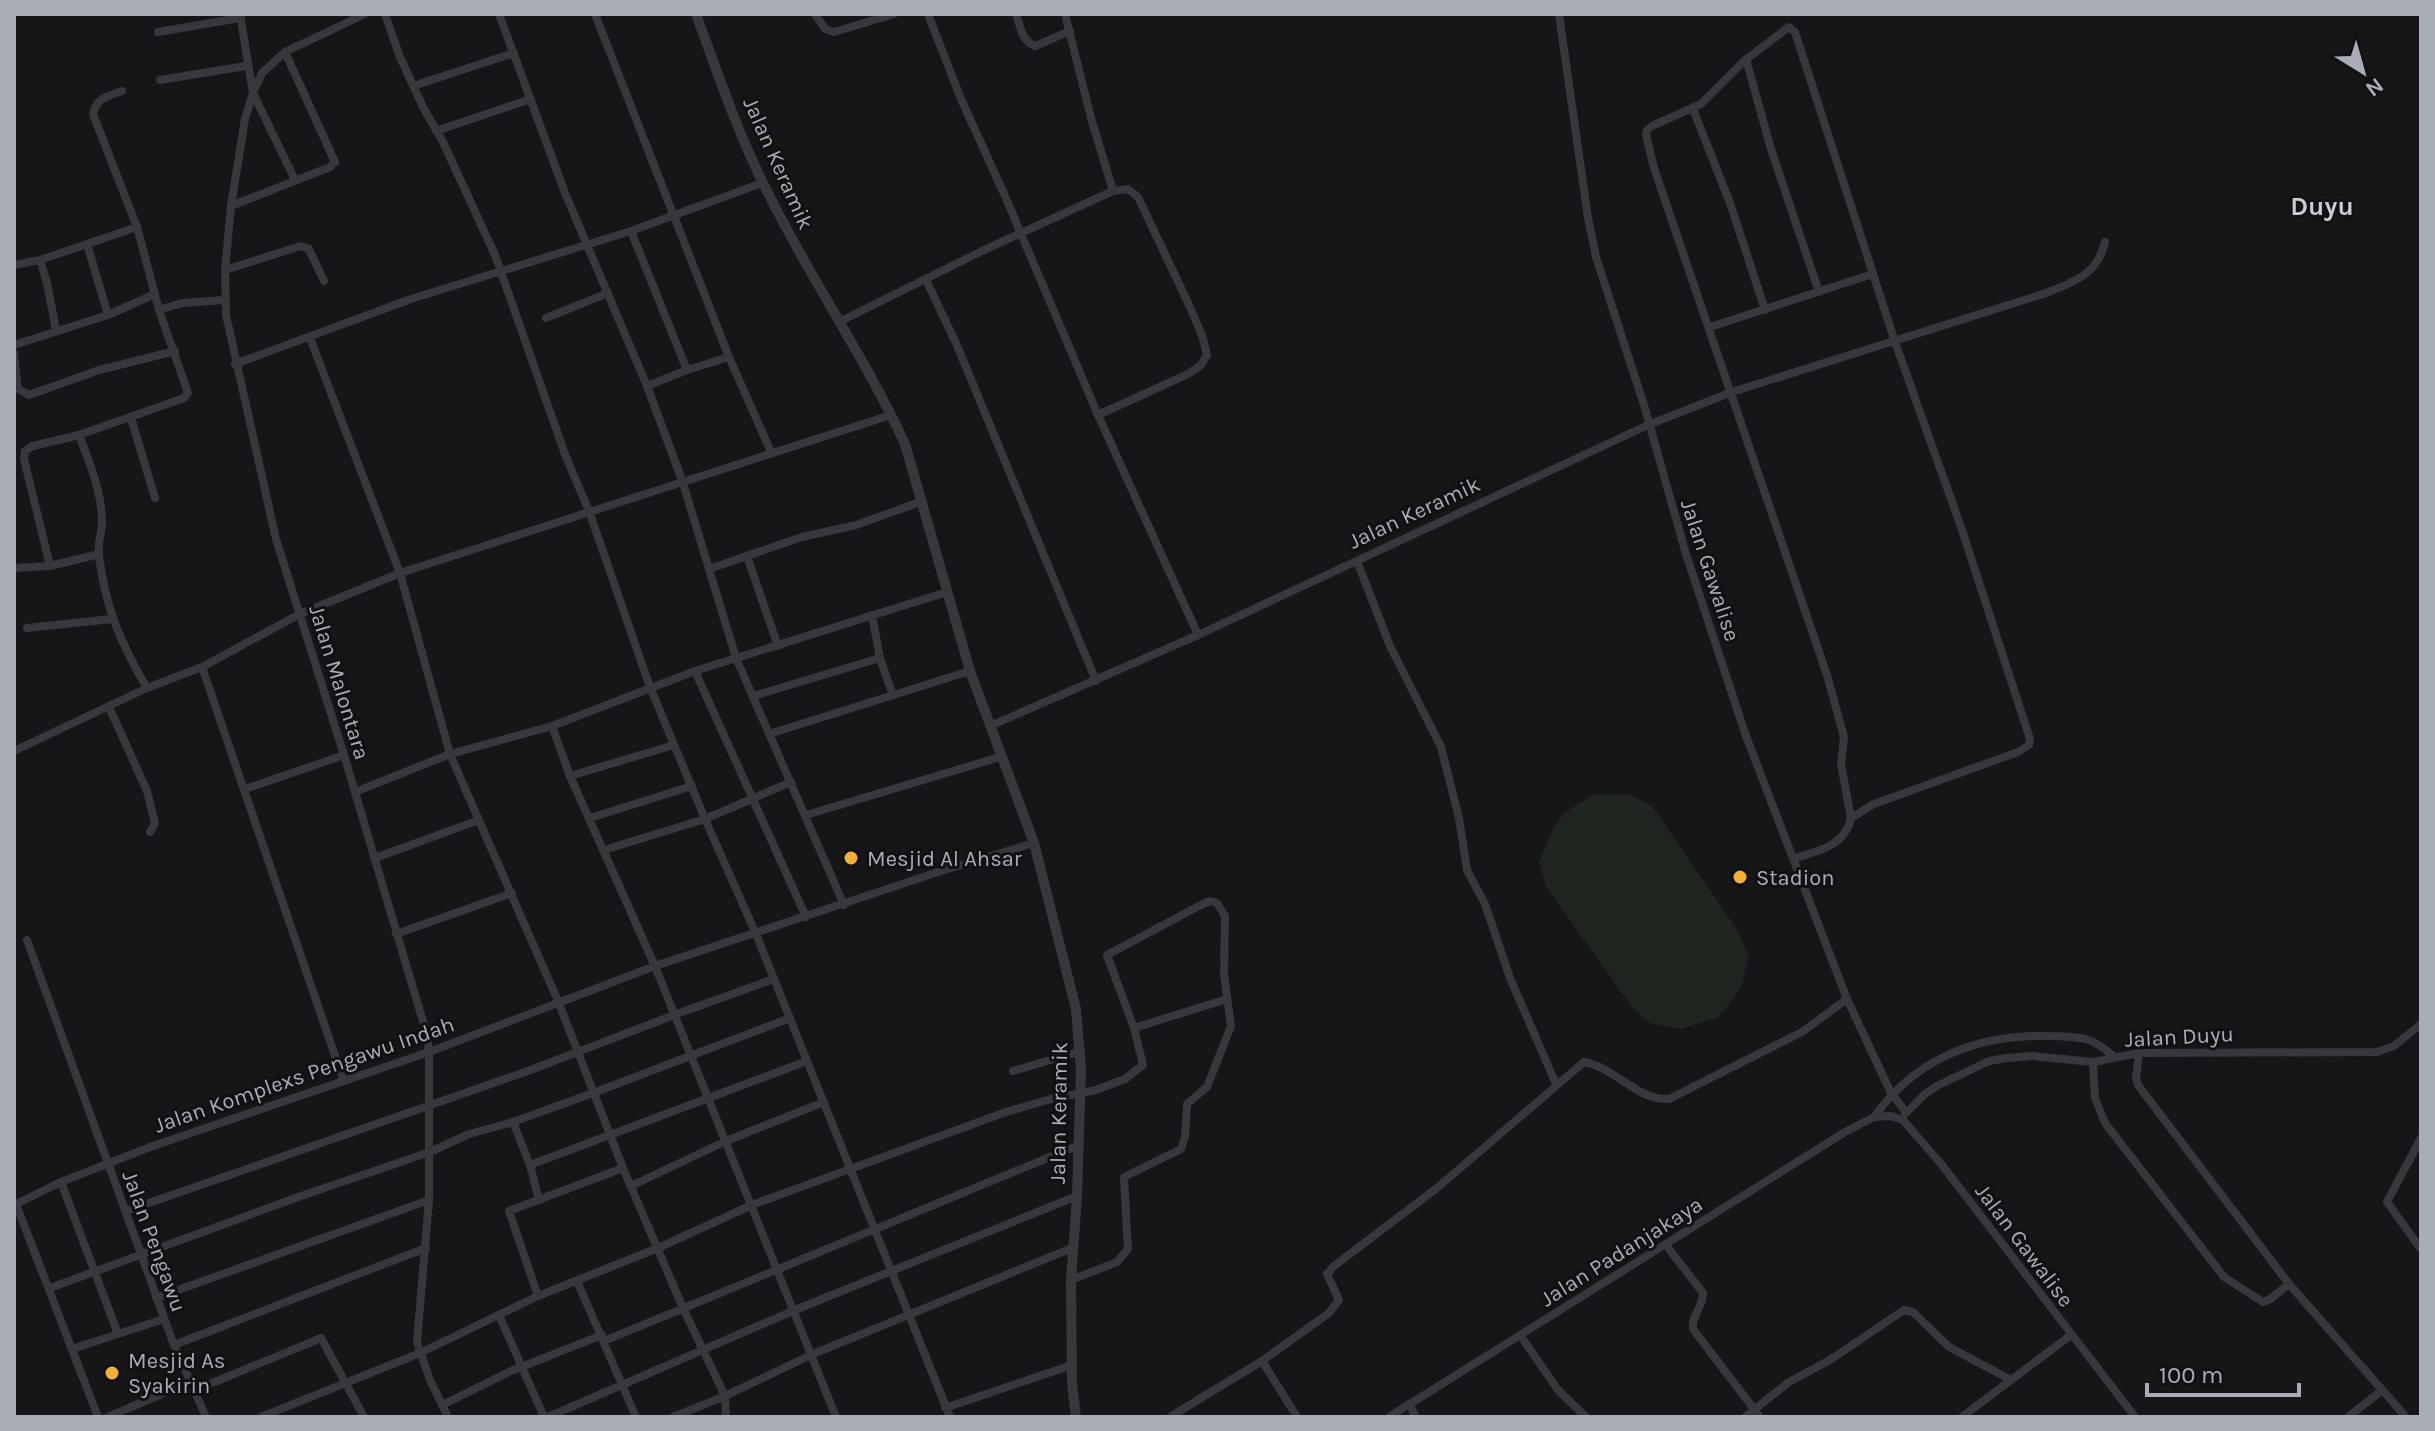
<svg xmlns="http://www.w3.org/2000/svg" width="2435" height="1431" viewBox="0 0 2435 1431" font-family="Karla,sans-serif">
<rect width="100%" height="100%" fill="#161618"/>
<path fill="#1e261f" d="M1595,794L1630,795L1652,806L1736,928L1749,956L1741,988L1719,1017L1681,1029L1650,1023L1632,1007L1546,887L1539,861L1554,827L1565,812Z"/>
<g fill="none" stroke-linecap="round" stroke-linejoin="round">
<g stroke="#37383d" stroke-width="8">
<path d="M240,14L253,93L295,180"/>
<path d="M365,14L285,52L262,73L253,93L245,119L231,206L225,270L226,315L276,539L344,755L427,1035L429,1052V1200L417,1342L430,1380L448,1417"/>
<path d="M385,14L400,57L423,107L443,142L495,255L566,457L589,511L650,687L705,819L756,934L950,1417"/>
<path d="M499,14L565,193L647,386L682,480L736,658L844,905"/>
<path d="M595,14L729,357L771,452"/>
<path d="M815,14L825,29L834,32L894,14"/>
<path d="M928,14L961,99L1005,196L1098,415L1198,635"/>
<path d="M1016,14C1020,25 1022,42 1035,46L1070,31"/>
<path d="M1559,14L1588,218L1596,257L1644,405L1686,554L1746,736L1847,999L1891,1093L1906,1112"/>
<path d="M158,32L240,18"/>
<path d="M1746,59L1771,149L1819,292"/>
<path d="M160,80L246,66"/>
<path d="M413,86L514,53"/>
<path d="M1693,109L1730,203L1765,310"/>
<path d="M436,131L531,99"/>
<path d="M231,206L330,167L335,162L285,52"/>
<path d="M631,231L687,370L729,357"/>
<path d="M87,244L108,315"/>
<path d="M40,260L47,283L56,330"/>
<path d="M14,265L40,260L137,227"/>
<path d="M225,270L301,246L309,249L324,281"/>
<path d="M926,280L956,343L1096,681"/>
<path d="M159,310L182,303L225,300"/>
<path d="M546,318L608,293"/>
<path d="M839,322L984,250L1113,191L1091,118L1065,14"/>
<path d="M1710,327L1873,274"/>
<path d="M310,338L400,573L891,415"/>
<path d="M14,345L108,315L155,294"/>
<path d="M14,353L18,389L29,395L99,370L175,351"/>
<path d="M235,364L411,299L631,231L762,183"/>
<path d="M647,386L687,370"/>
<path d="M1098,415L1188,374L1201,365L1207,355L1202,335L1189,305L1138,197L1128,189L1113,191"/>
<path d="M131,418L155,498"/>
<path d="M79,435C89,461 101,490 102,519C103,530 97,541 99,555C105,607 121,644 147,688"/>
<path d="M747,556L778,646"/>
<path d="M1357,561L1390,646L1441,747L1459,818L1467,870L1485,904L1510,978L1556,1084"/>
<path d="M50,566L24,459L25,451L33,446L79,435L184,398L188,393L159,310L137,227L93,114C96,98 108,96 122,91"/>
<path d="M14,568L50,566L99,554"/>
<path d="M709,569L802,537L856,525L923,501"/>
<path d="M872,615L880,658L892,693"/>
<path d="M27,628L112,619"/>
<path d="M202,667L343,1079"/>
<path d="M695,671L806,917"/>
<path d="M753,696L880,658"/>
<path d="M109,707L147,791L155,823L150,832"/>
<path d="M552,726L570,776L655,966L836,1417"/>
<path d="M990,726L1198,635L1648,425L1732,392L2043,294C2073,282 2097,276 2105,242"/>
<path d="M769,734L970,671"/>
<path d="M14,751L147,688L202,667L300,614L400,573L450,754L558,1001L623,1168L683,1308L725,1396L726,1417"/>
<path d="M570,776L674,745"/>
<path d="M245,789L344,755"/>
<path d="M355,792L450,754L552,726L695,671L947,592"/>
<path d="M806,815L1000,757"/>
<path d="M590,818L692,786"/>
<path d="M604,850L705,819L791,782"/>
<path d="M375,858L479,820"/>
<path d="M1795,858C1819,851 1845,846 1851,818L1841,764L1844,737L1827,675L1654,168L1646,135L1647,130L1652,126L1701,104L1744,61L1789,27L1795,32L1895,342L1961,527L2030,739L2029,745L2018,752L1874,804L1851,818"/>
<path d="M396,934L512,893"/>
<path d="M27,940L174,1345L206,1417"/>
<path d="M2139,1053L2136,1079L2138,1085L2289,1284L2406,1417"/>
<path d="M2093,1062L2095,1098L2105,1123L2224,1277L2263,1302L2270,1299L2289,1284"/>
<path d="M1013,1071L1081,1051"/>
<path d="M1905,1114L1925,1094L1937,1086L1989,1061L2007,1058L2032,1056L2093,1062L2139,1053L2377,1052L2394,1046L2421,1024"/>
<path d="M1874,1117C1914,1060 1977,1034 2046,1036C2060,1036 2075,1036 2089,1040C2098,1043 2107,1051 2115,1057"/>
<path d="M513,1122L530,1165"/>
<path d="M2421,1138L2387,1202L2421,1249"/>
<path d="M61,1182L118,1334"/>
<path d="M631,1186L726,1141L824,1102"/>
<path d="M539,1200L530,1165L807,1061"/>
<path d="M16,1204L98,1417"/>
<path d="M14,1205L61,1182L150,1147L429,1052L655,966L941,871L1034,843"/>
<path d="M126,1211L528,1071L674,1015L774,979"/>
<path d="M1666,1245L1703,1293C1703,1307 1691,1316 1693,1329L1760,1417"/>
<path d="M1071,1280L1117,1262L1128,1249L1124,1177L1181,1149L1185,1137L1187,1104L1207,1087L1231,1026L1224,974L1225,916L1217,903L1210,901L1199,906L1107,955L1134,1028"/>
<path d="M577,1281L636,1417"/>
<path d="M50,1288L298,1197L430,1152L469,1134L513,1122L593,1093L790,1018"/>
<path d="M538,1296L509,1211L623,1168"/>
<path d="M156,1298L429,1200"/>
<path d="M499,1315L544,1417"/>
<path d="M1520,1335L1558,1390L1586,1417"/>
<path d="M604,1341L1079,1145"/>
<path d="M174,1345L426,1248"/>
<path d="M72,1349L164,1319"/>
<path d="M1262,1361L1297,1417"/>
<path d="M193,1391L321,1338L364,1417"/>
<path d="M1409,1404L1416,1417"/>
<path d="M442,1405L511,1371L602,1335"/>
<path d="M945,1408L1072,1365"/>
<path d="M108,1417L189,1382"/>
<path d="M261,1417L420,1353L538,1296L658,1248L752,1205L1006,1112L1051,1099L1096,1090L1125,1079L1143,1065L1134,1028L1227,999"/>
<path d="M548,1417L795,1310L1077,1196"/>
<path d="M673,1417L725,1396L813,1354L1072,1248"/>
<path d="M1170,1417L1262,1361L1329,1313L1339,1300L1327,1274L1334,1266L1437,1188L1584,1062C1614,1067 1638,1101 1669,1099L1802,1032L1847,999"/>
<path d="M1389,1417L1845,1132L1874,1117L1891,1116L1903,1120L1942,1165L2135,1417"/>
<path d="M1745,1417L1789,1382L1830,1360L1904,1310L1913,1312L1949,1347L2011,1380"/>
<path d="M1962,1417L2071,1335"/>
<path d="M2348,1417L2381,1391"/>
</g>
<path stroke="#37383d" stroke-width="10" d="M696,14C717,71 737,131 764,185C807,274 864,355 905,444L970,671L1034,843L1076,1009L1081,1070L1077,1196L1071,1280L1072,1383L1076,1417"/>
</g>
<g fill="#f2b134" stroke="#111113" stroke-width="3">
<circle cx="851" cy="858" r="8"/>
<circle cx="1740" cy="877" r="8"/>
<circle cx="112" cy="1373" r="8"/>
</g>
<g text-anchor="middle" stroke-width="6" stroke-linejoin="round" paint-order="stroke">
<g font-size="22" fill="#a8adb8" stroke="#111113">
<text transform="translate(779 163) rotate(66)" y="8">Jalan Keramik</text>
<text transform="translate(1414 512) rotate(-25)" y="8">Jalan Keramik</text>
<text transform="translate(1711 570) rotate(72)" y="8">Jalan Gawalise</text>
<text transform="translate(340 682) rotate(73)" y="8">Jalan Malontara</text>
<text transform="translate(2179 1036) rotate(-3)" y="8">Jalan Duyu</text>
<text transform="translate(304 1074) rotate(-19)" y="8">Jalan Komplexs Pengawu Indah</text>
<text transform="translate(1058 1113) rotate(-89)" y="8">Jalan Keramik</text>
<text transform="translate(155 1241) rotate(70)" y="8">Jalan Pengawu</text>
<text transform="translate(2025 1245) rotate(53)" y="8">Jalan Gawalise</text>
<text transform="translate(1621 1251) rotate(-32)" y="8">Jalan Padanjakaya</text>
</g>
<g font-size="22" fill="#a8adb8" stroke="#111113" text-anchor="start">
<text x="867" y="866">Mesjid Al Ahsar</text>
<text x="1756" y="885">Stadion</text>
<text x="128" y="1368">Mesjid As<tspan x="128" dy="25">Syakirin</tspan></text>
</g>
<g font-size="26" font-weight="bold" fill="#c9ccd4" stroke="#111113">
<text x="2322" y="215">Duyu</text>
</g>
</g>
<rect width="2435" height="1431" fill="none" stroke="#a8adb8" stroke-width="32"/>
<g transform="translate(2363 72) rotate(143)" stroke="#111113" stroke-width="6" paint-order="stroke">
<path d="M0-6L14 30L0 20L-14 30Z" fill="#a8adb8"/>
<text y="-12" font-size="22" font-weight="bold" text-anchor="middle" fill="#a8adb8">N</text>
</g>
<path d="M2147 1383v12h152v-12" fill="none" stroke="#a8adb8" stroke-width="4"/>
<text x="2159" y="1383" font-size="24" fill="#a8adb8" stroke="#111113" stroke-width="6" paint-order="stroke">100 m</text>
</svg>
